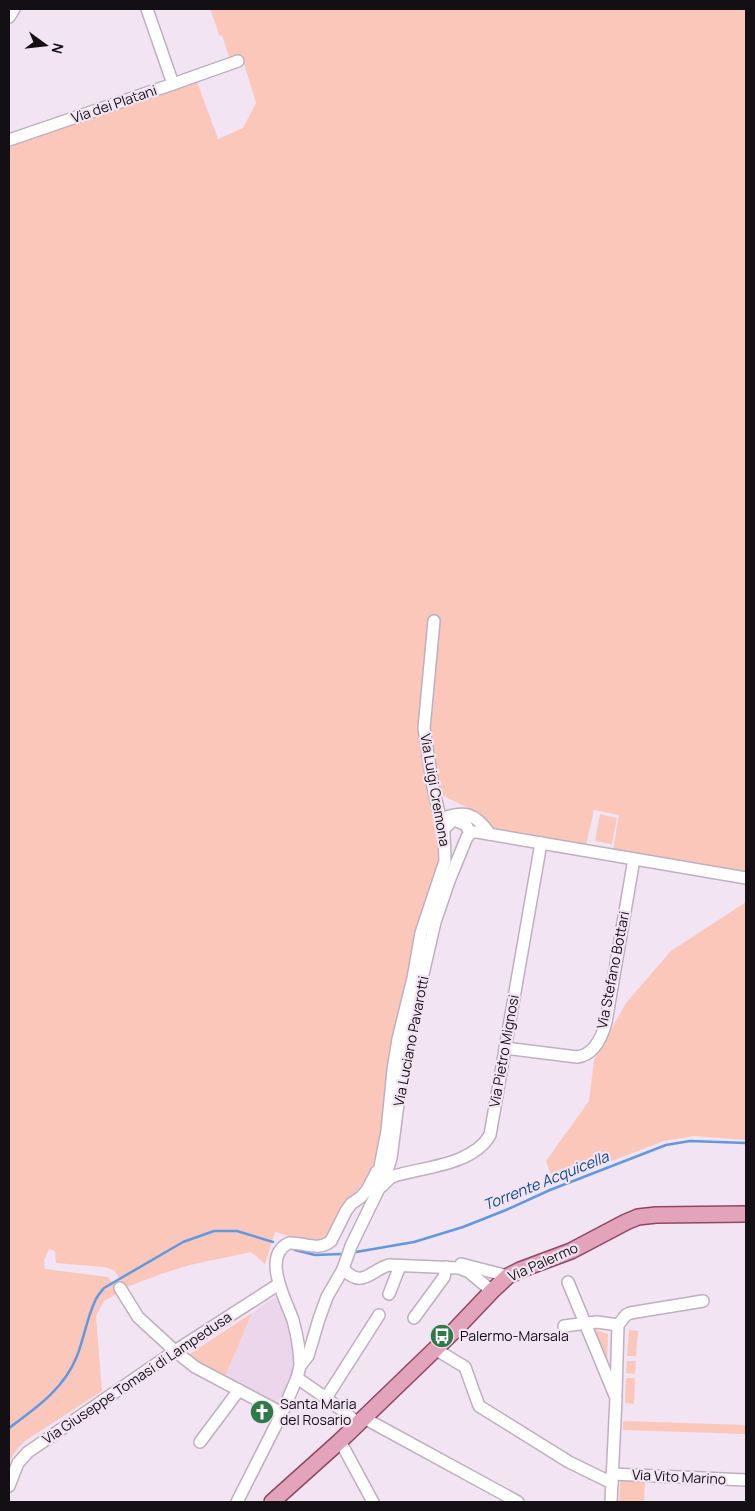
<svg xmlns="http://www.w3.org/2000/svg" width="755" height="1511" viewBox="0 0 755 1511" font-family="Manrope,sans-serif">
<rect width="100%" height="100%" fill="#f2e4f3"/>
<path fill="#ebd6eb" d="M279,1294L289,1320L295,1361L292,1377L280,1407L224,1379L252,1313Z"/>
<g fill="#fbc7bb">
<path d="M210,9H746V875L613,850L619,815L594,810L586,845L490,828L480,814L440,794L429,782L431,805L437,821L441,863L418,924L412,951L410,977L388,1056L389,1075L382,1134L376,1159L363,1183L347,1203L327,1238L320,1242H310L275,1232L265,1264L251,1252L190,1265L161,1274L127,1287L123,1284L114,1270L104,1267L56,1263L55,1251L49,1249L44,1260L45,1269L108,1277L114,1285L117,1294L104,1301L96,1316L102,1391L25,1441L19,1447L9,1461V144L196,79L218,139L243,128L256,103L242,57L230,60L222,35L219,36V34Z"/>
<path d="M600,814L617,818L612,844L595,841Z"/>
<path d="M746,902V1140L694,1136L664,1141L554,1183L546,1161L589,1101L594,1060L626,1003L671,951Z"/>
<path d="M252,1313L224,1379L198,1367L188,1355Z"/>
<path d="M590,1328L608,1334L607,1365Z"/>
<path d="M629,1330L638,1331L636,1356H627Z"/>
<path d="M627,1361H636L635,1374L626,1373Z"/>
<path d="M626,1378H635L634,1404L625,1403Z"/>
<path d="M623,1421L746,1425V1434L623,1430Z"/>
<path d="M620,1481L645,1482L644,1502H619Z"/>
</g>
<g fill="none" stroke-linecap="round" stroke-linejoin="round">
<g stroke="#5f99e4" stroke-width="2.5">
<path d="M295,1250L315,1255L342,1254"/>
<path d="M356,1252L414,1242L463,1227L506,1210L550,1190L666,1145L690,1141L746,1143"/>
<path d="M9,1428C36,1408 64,1389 77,1356C84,1338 87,1318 95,1301C97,1296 101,1292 104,1288L183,1242L214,1231H237L273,1242"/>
</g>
<g stroke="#beb0be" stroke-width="14">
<g id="minor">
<path d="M9,17L14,9"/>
<path d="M173,84L238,61"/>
<path d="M9,140L173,84L147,9"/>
<path d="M441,819C465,810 475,813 490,834"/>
<path d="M446,827L452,821H457L466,825L470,833"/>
<path d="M505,1048L577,1057C594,1055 602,1037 606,1022L634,859"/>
<path d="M377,1182L387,1131L393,1070L398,1039L413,978L421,933L445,861L444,834L433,787L424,728L434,621"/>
<path d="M382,1186L390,1178L394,1176C424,1167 473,1165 490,1135L541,843"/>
<path d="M461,1264L508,1276"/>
<path d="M343,1269C363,1289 369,1271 389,1265L459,1268L469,1272L492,1291"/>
<path d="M568,1282L616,1398L611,1502"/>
<path d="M120,1288L138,1317L175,1351L195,1367L282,1413"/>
<path d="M389,1294L400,1266"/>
<path d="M414,1318L444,1277L446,1267"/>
<path d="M564,1326L597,1322L618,1325"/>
<path d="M435,1349L465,1367L479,1406L569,1462L612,1483"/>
<path d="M300,1366C300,1351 297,1335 293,1320C286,1300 261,1256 289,1243C304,1242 318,1252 331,1241L346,1211L351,1204L361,1197L367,1190L377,1171"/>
<path d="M297,1378L326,1398L358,1423"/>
<path d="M616,1394L618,1325L626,1315L630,1313L703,1301"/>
<path d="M326,1398L379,1315"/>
<path d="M364,1418L518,1502"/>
<path d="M340,1441L373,1502"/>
<path d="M200,1442L239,1390"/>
<path d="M612,1474L746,1480"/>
<path d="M9,1486L18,1463L28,1452L175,1351L279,1284"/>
<path d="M237,1502L282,1413L297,1378L300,1366L308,1356L319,1319L327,1297L343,1269L351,1246L386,1174L391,1158L404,1057L435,922L449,881L467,837L472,832H477L746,878"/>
</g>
</g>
<g stroke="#8e4862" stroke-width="18">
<path id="major" d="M272,1502L340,1441L454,1331L492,1291L508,1276L520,1270L571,1251L626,1222L638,1217L656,1215L746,1214"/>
</g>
<use href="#minor" stroke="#fff" stroke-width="11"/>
<use href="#major" stroke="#e3a3ba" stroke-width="15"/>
</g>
<defs>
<g id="bus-disc" transform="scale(1.25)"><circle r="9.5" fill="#2f7a48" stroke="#f2e4f3"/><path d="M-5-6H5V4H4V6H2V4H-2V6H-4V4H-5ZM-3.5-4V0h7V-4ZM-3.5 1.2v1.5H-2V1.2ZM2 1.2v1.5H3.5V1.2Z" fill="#fff"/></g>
<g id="church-disc" transform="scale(1.25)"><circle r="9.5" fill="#2f7a48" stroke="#f2e4f3"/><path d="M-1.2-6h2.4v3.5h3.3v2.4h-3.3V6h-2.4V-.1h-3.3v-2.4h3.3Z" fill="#fff"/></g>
</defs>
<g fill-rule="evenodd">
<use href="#bus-disc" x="442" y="1336"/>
<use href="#church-disc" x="262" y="1412"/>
</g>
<g text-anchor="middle" stroke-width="4.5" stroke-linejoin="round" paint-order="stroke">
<g font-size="14" fill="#130f14" stroke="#f2e4f3">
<text transform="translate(114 104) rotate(-19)" y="5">Via dei Platani</text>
<text transform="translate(435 790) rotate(80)" y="5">Via Luigi Cremona</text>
<text transform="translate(613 970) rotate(-79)" y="5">Via Stefano Bottari</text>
<text transform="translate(411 1041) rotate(-79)" y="5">Via Luciano Pavarotti</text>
<text transform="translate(504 1051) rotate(-80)" y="5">Via Pietro Mignosi</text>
<text transform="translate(543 1262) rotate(-24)" y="5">Via Palermo</text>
<text transform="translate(137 1378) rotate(-34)" y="5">Via Giuseppe Tomasi di Lampedusa</text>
<text transform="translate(679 1477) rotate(3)" y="5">Via Vito Marino</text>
</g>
<g font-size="14" fill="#130f14" stroke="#f2e4f3" text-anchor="start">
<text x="460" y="1341">Palermo-Marsala</text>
<text x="280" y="1409">Santa Maria<tspan x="280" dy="16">del Rosario</tspan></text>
</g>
<g font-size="15" font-style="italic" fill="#0d498d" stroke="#f2e4f3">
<text transform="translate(546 1181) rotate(-22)" y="5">Torrente Acquicella</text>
</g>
</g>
<rect width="755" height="1511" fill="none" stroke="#130f14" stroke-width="20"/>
<g transform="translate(45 45) rotate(105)" stroke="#f2e4f3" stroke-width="4" paint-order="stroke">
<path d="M0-4L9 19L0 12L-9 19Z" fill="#130f14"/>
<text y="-8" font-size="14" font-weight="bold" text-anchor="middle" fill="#130f14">N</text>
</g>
</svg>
